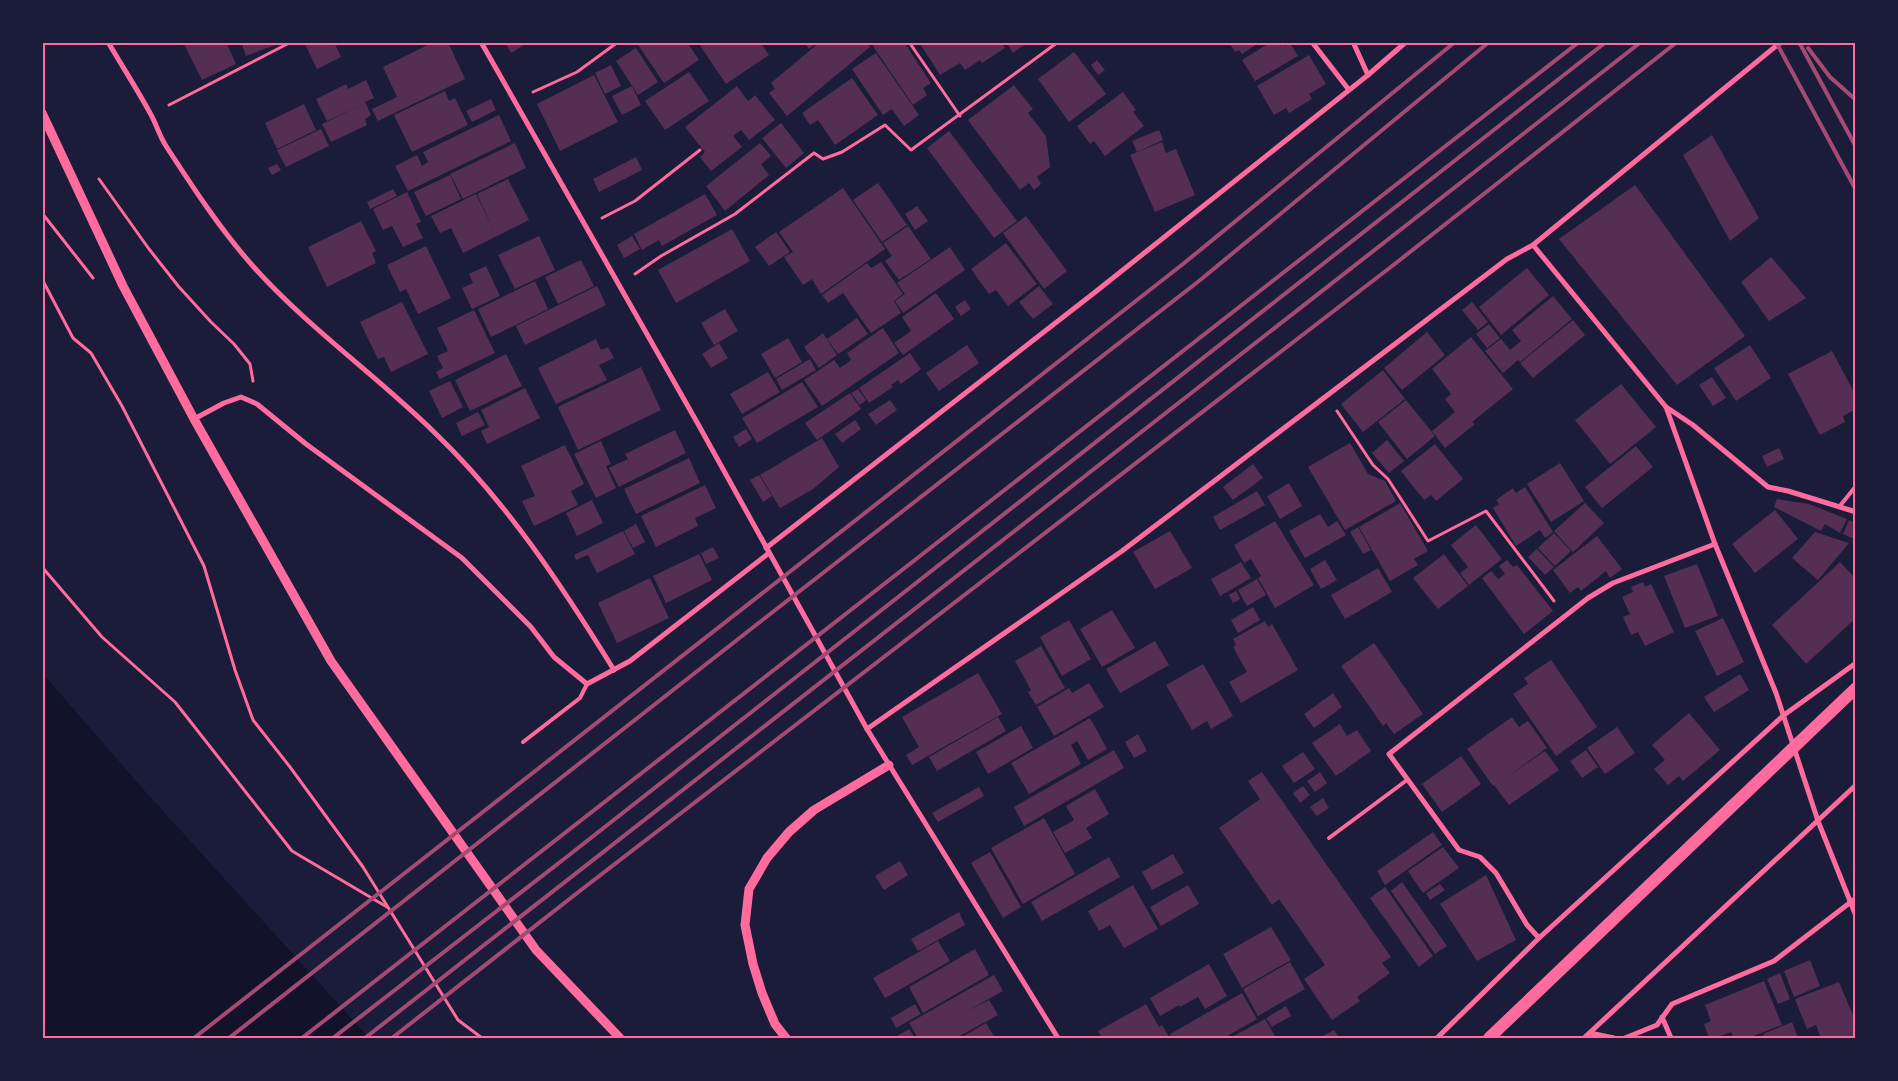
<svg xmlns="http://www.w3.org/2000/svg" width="1898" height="1081" viewBox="0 0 1898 1081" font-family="'Roboto Condensed',sans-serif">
<rect width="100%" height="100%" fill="#1b1b3a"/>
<path fill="#12122b" d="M43,674L143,789L369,1038H43Z"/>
<g fill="#542f53">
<path d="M183,42H226L236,64L202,80Z"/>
<path d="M241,42H280V43L246,56Z"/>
<path d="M304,42H334L341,57L317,69Z"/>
<path d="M434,42H448L465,79L378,121L372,109L397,97L383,67Z"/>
<path d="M505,42H529L511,53Z"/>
<path d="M642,42H687L699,60L664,83L638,45Z"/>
<path d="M701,42H760L769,55L726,84L699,44Z"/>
<path d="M804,42H818L809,49Z"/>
<path d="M820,42H866L870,47L787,116L769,93L775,89L771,83Z"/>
<path d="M878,42H904L931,83L923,88L927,95L913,105L873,46Z"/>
<path d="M919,42H1001L1005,48L982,63L980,60L965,70L960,63L940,75Z"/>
<path d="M1006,42H1028L1013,53Z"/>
<path d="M1229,42H1260L1242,54L1239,50L1235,52Z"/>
<path d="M1271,42H1283L1285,46L1290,43L1298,56L1255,81L1242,60Z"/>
<path d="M636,48L658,82L638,95L616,61Z"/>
<path d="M1074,52L1106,94L1069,122L1038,79Z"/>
<path d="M876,53L919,115L904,126L892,109L883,115L852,69Z"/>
<path d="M1309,55L1326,84L1309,94L1312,99L1289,113L1286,108L1274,115L1257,86Z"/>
<path d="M1097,60L1105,70L1098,75L1091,65Z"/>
<path d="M611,65L621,86L605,94L595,73Z"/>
<path d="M689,72L709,101L665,130L645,101Z"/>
<path d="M594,75L618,122L560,151L537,104Z"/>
<path d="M852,78L878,115L835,145L818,120L810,125L802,113Z"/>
<path d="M366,80L374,98L365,102L371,115L365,119L367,125L331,142L322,124L364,104L327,121L316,99L346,84L348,89Z"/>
<path d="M1014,85L1033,109L1028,113L1046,136L1050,167L1037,177L1041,184L1034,190L1029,183L1020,190L968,120Z"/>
<path d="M632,86L641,105L622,115L612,96Z"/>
<path d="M737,86L748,101L755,95L775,120L749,140L741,130L733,136L742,147L711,171L700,157L705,152L685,127Z"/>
<path d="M445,91L449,101L455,98L468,125L412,152L394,115Z"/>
<path d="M1123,92L1136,110L1133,112L1144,126L1105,156L1094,141L1090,144L1077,126Z"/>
<path d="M491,99L496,110L472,122L466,111Z"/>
<path d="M304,104L316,130L277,149L265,123Z"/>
<path d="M499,115L511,141L408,191L395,166L417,155L422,166L428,162L423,152Z"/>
<path d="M781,123L804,153L786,168L762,138Z"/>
<path d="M321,129L329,146L286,167L277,150Z"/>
<path d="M1159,130L1163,140L1137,152L1132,141Z"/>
<path d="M949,131L1017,221L994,238L927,148Z"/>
<path d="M1712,135L1759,218L1730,241L1683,155Z"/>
<path d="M1162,142L1166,153L1176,149L1195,195L1155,212L1130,155Z"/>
<path d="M515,143L526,168L463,199L450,174Z"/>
<path d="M760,143L771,156L761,164L769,175L725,211L706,186Z"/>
<path d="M636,157L642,170L599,192L593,179Z"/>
<path d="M277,164L281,170L272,175L268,168Z"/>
<path d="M450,175L461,199L426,216L414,192Z"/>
<path d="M508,179L529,220L463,253L451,228L440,233L431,216L476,194L494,230L477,194Z"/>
<path d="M878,183L907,225L882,242L853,200Z"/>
<path d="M1635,185L1745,336L1677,385L1559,239Z"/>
<path d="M843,188L885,249L821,294L812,279L803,285L784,257L793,252L779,232Z"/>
<path d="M393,189L397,196L370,209L367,202Z"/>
<path d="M407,192L421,222L416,224L423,238L403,247L392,226L383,230L373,209Z"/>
<path d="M705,194L717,215L662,246L659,240L642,250L634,234Z"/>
<path d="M917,206L928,221L915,230L905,214Z"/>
<path d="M1026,216L1067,271L1044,289L1003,233Z"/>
<path d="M361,221L376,251L372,253L376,263L327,287L308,247Z"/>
<path d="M908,226L931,259L899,280L885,261L892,256L883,243Z"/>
<path d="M732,229L750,261L676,303L658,270Z"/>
<path d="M776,232L790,252L769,266L755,247Z"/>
<path d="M539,236L555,270L515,289L498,255Z"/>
<path d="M632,236L640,249L624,258L617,245Z"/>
<path d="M1006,243L1037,284L1008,306L996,290L989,294L971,269Z"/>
<path d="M426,246L451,298L418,314L406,289L400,292L387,265Z"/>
<path d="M950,247L965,270L903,313L895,301L905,294L897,283Z"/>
<path d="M1771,257L1806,298L1769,321L1741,282Z"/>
<path d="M581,260L594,286L558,304L545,277Z"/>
<path d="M881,262L903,294L894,301L901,313L871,333L843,293L828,303L822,295L867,263L871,268Z"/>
<path d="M486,266L500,296L472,309L462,288L473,283L469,274Z"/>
<path d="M1527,268L1549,295L1501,335L1479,307Z"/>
<path d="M535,281L548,309L491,337L478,309Z"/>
<path d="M597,286L606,305L525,345L516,326Z"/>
<path d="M1039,286L1053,304L1033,319L1019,302Z"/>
<path d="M936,293L954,319L903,355L894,343L911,331L902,317Z"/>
<path d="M1553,296L1572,319L1520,362L1518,360L1503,373L1485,351L1501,339L1510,350L1521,341L1512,330Z"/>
<path d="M965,300L971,309L961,316L955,307Z"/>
<path d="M402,302L428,354L391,372L384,357L378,359L360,322Z"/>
<path d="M1472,302L1488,322L1478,330L1462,310Z"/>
<path d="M725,309L738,331L714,345L701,323Z"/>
<path d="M474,310L495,353L440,379L436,372L443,368L437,356L448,351L437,328Z"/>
<path d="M857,318L868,334L838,354L827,339Z"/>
<path d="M1573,320L1585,335L1533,378L1520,363Z"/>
<path d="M1489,324L1500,338L1487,348L1476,334Z"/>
<path d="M883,328L899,353L822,406L804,380L834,360L840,368L851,360L847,353Z"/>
<path d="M1427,332L1445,355L1402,390L1384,368Z"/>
<path d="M823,333L837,355L819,368L804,347Z"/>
<path d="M1471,337L1513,389L1472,422L1475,424L1445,448L1432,431L1455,412L1445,399L1451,394L1432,369Z"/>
<path d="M788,338L802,362L775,378L761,354Z"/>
<path d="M596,339L601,350L608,347L614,358L599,365L607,380L556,404L538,368Z"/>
<path d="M719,343L728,358L711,368L702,354Z"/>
<path d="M967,345L979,363L939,391L926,373Z"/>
<path d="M1750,345L1771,378L1736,401L1714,368Z"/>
<path d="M1832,351L1856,396V409L1843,416L1845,422L1820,435L1788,374Z"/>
<path d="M910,353L921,369L901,384L898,380L891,385L893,387L869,403L859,388Z"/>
<path d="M506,354L522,386L470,411L455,380Z"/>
<path d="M810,359L816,370L782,390L776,379Z"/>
<path d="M641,367L661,410L578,450L558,407Z"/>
<path d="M1383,370L1405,399L1363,432L1341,404Z"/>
<path d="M768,372L780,392L742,414L730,394Z"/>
<path d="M1712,377L1726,398L1713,406L1699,385Z"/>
<path d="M450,381L463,407L442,418L429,391Z"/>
<path d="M802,382L818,407L757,443L742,418Z"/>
<path d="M1621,384L1656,427L1610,464L1575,420Z"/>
<path d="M525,388L540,418L487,444L481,431L489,427L481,410Z"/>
<path d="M858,389L866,400L860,405L851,393Z"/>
<path d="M850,393L861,409L817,440L805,423Z"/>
<path d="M890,400L897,410L876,425L868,414Z"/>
<path d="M1406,400L1435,436L1407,459L1378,422Z"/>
<path d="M478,412L485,425L462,436L456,423Z"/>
<path d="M855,420L861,429L842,443L835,434Z"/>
<path d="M746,429L752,439L739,447L733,437Z"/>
<path d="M675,430L686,453L619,487L609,468L628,459L625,454Z"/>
<path d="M822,438L839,467L813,489L780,508L760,475Z"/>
<path d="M1387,440L1404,461L1389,473L1372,453Z"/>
<path d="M601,441L611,464L606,466L616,488L596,498L574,454Z"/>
<path d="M1350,443L1368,474L1385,481L1396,501L1345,530L1308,467Z"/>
<path d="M1435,444L1463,479L1436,501L1431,495L1424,500L1401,471Z"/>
<path d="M565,445L584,484L571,491L578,505L534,526L522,501L535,496L521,466Z"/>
<path d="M1636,446L1653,467L1602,508L1585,487Z"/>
<path d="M1779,448L1784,459L1767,467L1762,456Z"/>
<path d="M689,458L700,483L636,514L624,489Z"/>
<path d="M1560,463L1584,501L1551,522L1527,484Z"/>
<path d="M1253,464L1263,478L1233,500L1223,487Z"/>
<path d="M759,475L772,496L763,502L750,480Z"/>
<path d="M1289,483L1302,506L1280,519L1267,496Z"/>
<path d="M705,485L716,508L695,518L698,526L656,547L641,516Z"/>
<path d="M1525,487L1553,532L1545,538L1540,530L1516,546L1493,508L1499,504L1496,500L1513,488L1516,493Z"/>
<path d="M1257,491L1265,505L1220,530L1213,517Z"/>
<path d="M1777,499L1809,504L1847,519L1840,533L1825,524L1821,531L1774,507Z"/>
<path d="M592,500L603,523L577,536L566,513Z"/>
<path d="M1400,503L1428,551L1414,559L1418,565L1390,581L1359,527Z"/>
<path d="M1585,503L1604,523L1573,552L1554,531Z"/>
<path d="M1775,510L1798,539L1755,573L1732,544Z"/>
<path d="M1320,514L1328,527L1337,521L1346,535L1305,558L1289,531Z"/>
<path d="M1849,520L1856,523V540L1843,534Z"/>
<path d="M1275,521L1314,585L1275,608L1258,578L1271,570L1261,576L1251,559L1244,563L1234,545Z"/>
<path d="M636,524L645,542L633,548L624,531Z"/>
<path d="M1476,525L1502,559L1469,585L1460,573L1468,567L1451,545Z"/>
<path d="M1358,527L1371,550L1363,554L1350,532Z"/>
<path d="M623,531L635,554L597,573L588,555L576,560L574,555Z"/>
<path d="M1170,531L1192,568L1155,589L1133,552Z"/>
<path d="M1815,532L1849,543L1818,580L1792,558Z"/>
<path d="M1554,533L1571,551L1555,566L1538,548Z"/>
<path d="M1597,536L1622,569L1610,578L1606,571L1581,591L1578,587L1570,593L1553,570Z"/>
<path d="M713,547L719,558L706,564L701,553Z"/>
<path d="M1537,549L1554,567L1545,575L1528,557Z"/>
<path d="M699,554L712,580L666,603L653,576Z"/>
<path d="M1444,554L1468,586L1438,609L1413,578Z"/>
<path d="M1325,560L1337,580L1321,589L1310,569Z"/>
<path d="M1507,560L1513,567L1517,565L1553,611L1524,634L1482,578L1491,571L1498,579L1505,574L1499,566Z"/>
<path d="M1241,562L1251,578L1220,596L1211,579Z"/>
<path d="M1840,562L1856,579V618L1806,664L1772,625Z"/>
<path d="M1697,564L1718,616L1685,628L1664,576Z"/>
<path d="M1378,568L1392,592L1345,619L1331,595Z"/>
<path d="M650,578L669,618L617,643L598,603Z"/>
<path d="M1257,579L1266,595L1247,606L1238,590Z"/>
<path d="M1643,582L1645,587L1651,584L1674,632L1645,646L1638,632L1631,635L1623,617L1630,614L1622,597L1633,592L1631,587Z"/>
<path d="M1236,591L1240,599L1233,603L1229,595Z"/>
<path d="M1253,607L1260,620L1238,633L1231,620Z"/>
<path d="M1112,610L1135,648L1102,667L1080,629Z"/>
<path d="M1723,618L1744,662L1717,676L1695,631Z"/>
<path d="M1069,620L1091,659L1062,676L1040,637Z"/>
<path d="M1265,621L1268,627L1272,624L1298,670L1241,703L1229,682L1247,672L1233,647L1236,645L1233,639Z"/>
<path d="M1155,641L1169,665L1120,693L1106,669Z"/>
<path d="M1374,643L1423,714L1394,734L1386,723L1383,726L1341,666Z"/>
<path d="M1041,646L1065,688L1036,705L1028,692L1031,690L1015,661Z"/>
<path d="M1551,660L1597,727L1556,756L1513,694L1528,684L1524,678Z"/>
<path d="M1203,664L1233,716L1211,729L1207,721L1192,730L1166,685Z"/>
<path d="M978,673L1002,714L912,765L906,755L919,747L902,717Z"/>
<path d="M1740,674L1749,690L1714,712L1704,697Z"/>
<path d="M1089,683L1104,707L1054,736L1037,707L1069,688L1072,693Z"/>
<path d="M1333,693L1342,707L1314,728L1304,714Z"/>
<path d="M1689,713L1720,750L1683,781L1679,776L1668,785L1654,769L1665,760L1652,745Z"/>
<path d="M998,717L1006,731L937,771L929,757Z"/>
<path d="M1512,717L1519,727L1528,721L1547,748L1507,777L1545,751L1559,770L1509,805L1494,785L1493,786L1467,749Z"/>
<path d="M1090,718L1107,749L1088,760L1077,741L1071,745L1081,764L1029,794L1011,763Z"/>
<path d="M1340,724L1347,736L1357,730L1371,751L1336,776L1312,743Z"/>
<path d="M1021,726L1033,748L988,774L976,752Z"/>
<path d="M1617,727L1635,753L1605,774L1587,748Z"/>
<path d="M1138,734L1147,751L1134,758L1125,742Z"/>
<path d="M1114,750L1124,768L1024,826L1014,807Z"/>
<path d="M1586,750L1598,767L1582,778L1570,761Z"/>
<path d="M1303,752L1315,769L1294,783L1282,766Z"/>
<path d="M1461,756L1481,784L1442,812L1422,784Z"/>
<path d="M1262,772L1391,957L1382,963L1390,973L1357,997L1360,1001L1332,1020L1304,979L1325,965L1279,899L1272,905L1219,828L1260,799L1248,781Z"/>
<path d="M1320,772L1327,783L1315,792L1307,781Z"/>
<path d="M1303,786L1310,795L1300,803L1293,793Z"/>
<path d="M979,787L984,796L938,822L932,813Z"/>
<path d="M1095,789L1109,814L1086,828L1092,838L1065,853L1053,832L1074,820L1066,806Z"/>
<path d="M1323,798L1329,808L1317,816L1310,807Z"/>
<path d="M1044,818L1075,874L1023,904L991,848Z"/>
<path d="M1433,832L1442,845L1385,885L1377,871Z"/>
<path d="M1443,847L1459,868L1423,893L1408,871Z"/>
<path d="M990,852L1021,907L1003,918L971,863Z"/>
<path d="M1173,854L1184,873L1152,890L1142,872Z"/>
<path d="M1109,857L1120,877L1042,921L1031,902Z"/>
<path d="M900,861L908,875L884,890L875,876Z"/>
<path d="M1486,875L1516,940L1477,961L1440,904Z"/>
<path d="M1402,882L1447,946L1435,954L1391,891Z"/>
<path d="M1440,884L1445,890L1430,900L1426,893Z"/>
<path d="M1133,885L1158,929L1124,948L1110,925L1099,931L1088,911Z"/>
<path d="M1188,885L1199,904L1161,926L1150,907Z"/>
<path d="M1385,887L1433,956L1419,967L1370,898Z"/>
<path d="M959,912L965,925L918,951L911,939Z"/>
<path d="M1271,927L1291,960L1242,988L1223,954Z"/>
<path d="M938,941L950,961L885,998L873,978Z"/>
<path d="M975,949L989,975L923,1013L909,987Z"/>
<path d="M1810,960L1820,986L1794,997L1784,971Z"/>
<path d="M1290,962L1305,989L1258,1016L1243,989Z"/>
<path d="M1209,964L1227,996L1205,1009L1198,997L1180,1007L1179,1005L1160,1016L1150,998Z"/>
<path d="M1780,973L1790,999L1778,1004L1767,979Z"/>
<path d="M994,975L1003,991L967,1011L989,1000L998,1015L956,1038H918L909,1023Z"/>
<path d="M1764,981L1782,1025L1748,1038H1734L1731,1032L1715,1038H1709L1704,1024L1711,1021L1705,1005Z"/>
<path d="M1839,982L1856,1022V1038H1821L1816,1025L1807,1029L1795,999Z"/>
<path d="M1242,993L1257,1019L1224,1038H1172L1170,1034Z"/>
<path d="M915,1004L921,1014L896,1028L891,1018Z"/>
<path d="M1146,1004L1159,1027L1162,1025L1170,1038H1102L1098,1031Z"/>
<path d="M1286,1006L1291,1016L1272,1027L1266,1018Z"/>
<path d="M1265,1019L1276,1038H1230Z"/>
<path d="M1792,1022L1798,1038H1765L1763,1034Z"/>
<path d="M986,1023L995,1038H960Z"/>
<path d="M909,1029L915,1038H899L897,1036Z"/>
<path d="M1334,1030L1339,1038H1319Z"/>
</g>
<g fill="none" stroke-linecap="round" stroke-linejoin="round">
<g stroke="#ff6b9d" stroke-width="3">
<path d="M909,42L960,116"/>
<path d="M533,92L577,72L618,42"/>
<path d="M169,105L291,42"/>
<path d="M99,179L149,249L179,287L211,322L234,344L250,364L253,381"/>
<path d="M42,213L93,278"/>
<path d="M602,218L635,201L700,150"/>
<path d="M635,274L661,256L735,214L814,153L823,159L842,152L885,125L911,150L1058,42"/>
<path d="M42,279L73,338L91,353L122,406L204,566L235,670L253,720L290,767L363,867L458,1020L482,1038"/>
<path d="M1337,411L1373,465L1388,479L1428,541L1486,511L1554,601"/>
<path d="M42,567L102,637L175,702L292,851L387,907"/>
</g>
<g stroke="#ff6b9d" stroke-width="4">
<path d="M1839,507L1856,486"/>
<path d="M523,742L580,698L587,684"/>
<path d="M1329,838L1407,780"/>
</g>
<g stroke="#ff6b9d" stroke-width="5">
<path d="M108,42C122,66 137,89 150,113C156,123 159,135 166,146C192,186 220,229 252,265C307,327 376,375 435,433C507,502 562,586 614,670"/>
<path d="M481,42L698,424L867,729L1058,1038"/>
<path d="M1312,42L1349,90"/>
<path d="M1368,75L1406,42"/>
<path d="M1533,245L1666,407L1715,544L1776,693L1818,821L1856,916"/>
<path d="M1666,407L1693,425L1768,487L1788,491L1856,512"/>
<path d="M194,419L224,403L241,397L257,404L306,444L462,558L531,627L554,657L587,684L630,661L769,553"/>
<path d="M766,548L1094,293L1368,75L1353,42"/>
<path d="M867,729L1122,551L1507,259L1533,245L1781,42"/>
<path d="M1539,938L1527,925L1496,873L1480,857L1459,850L1389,754L1588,598L1613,583L1715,544"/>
<path d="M1662,1017L1671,1038"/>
<path d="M1590,1033L1614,1038"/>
<path d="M1437,1038L1539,938L1784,715L1856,663"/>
<path d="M1584,1038L1856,785"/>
<path d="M1625,1038L1657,1025L1672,1004L1774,961L1856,898"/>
</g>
<g stroke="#ff6b9d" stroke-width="9">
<path d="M42,113L123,286L194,419L331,661L536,950L620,1038"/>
<path d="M786,1038L775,1024L762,993L753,964L745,925L749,889L767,858L789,832L814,810L889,765"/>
</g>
<path stroke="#ff6b9d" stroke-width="12" d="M1489,1038L1856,688"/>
<g stroke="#a44b75" stroke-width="4">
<path d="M1776,42L1856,190"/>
<path d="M1799,42L1856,147"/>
<path d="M1808,48L1830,77L1856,100"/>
<path d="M194,1038L1183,264L1455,42"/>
<path d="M229,1038L765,618L1199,281L1489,42"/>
<path d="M302,1038C729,709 1152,373 1579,42"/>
<path d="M333,1038L564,859L1606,42"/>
<path d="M365,1038L1641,42"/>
<path d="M392,1038L581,890L1396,263L1677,42"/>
</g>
</g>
<rect width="1898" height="1081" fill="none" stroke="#1b1b3a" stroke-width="88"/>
<rect x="44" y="44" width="1810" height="993" fill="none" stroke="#ff6b9d" stroke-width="2"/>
</svg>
